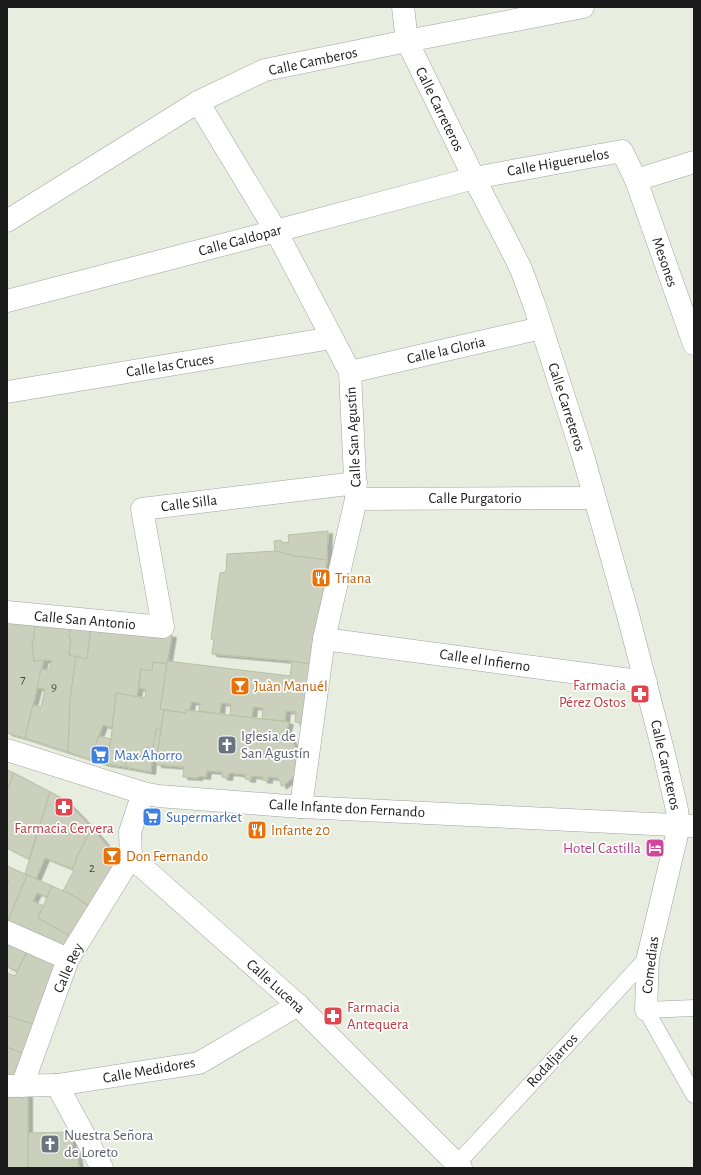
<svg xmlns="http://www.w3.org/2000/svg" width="701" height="1175" viewBox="0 0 701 1175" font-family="'Alegreya Sans',sans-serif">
<defs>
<filter id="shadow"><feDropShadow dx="4.5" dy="2.5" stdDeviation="0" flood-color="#0004"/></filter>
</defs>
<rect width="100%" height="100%" fill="#e7eee0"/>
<g fill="#cbd0bd" stroke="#b7c0a2" filter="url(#shadow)">
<path d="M328,531L327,560L295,556L275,551L274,541L281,540L282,543L289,542L288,535Z"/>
<path d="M275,551L295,556L327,560L315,665L292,661L212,654L214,639H211L220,573L226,572L227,554Z"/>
<path d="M7,617L35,620L34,640L32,641L34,661L44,660L25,738L7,733Z"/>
<path d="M35,620L71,624L69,638H71L69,655L76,656L70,700L68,752L25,738L33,705L41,707L45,689L37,688L41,669L49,670L52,660L34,661L32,641L34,640Z"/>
<path d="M71,624L91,626L87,659L69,655L71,638H69Z"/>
<path d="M91,626L172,635L167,664L153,662L152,671L141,669L137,697L116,693L112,728L103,725L90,759L68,752L70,700L76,656L87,659Z"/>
<path d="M167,661L290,676L292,661L315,665L307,724L295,722L296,712L286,711L285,721L262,719L263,708L253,707L252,718L230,715L231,704L221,703L220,714L199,711L200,703L191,702L190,710H186V713L160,709Z"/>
<path d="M153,662L167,664L160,709L164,710L161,730L156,729L153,749L147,747L145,758L128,755L125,767L106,764L111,739L116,693L145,698L146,689L139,688L141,669L152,671Z"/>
<path d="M164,710L186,713V710L289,722L285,737L290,738L299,753L296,775L283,786H281V783L278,778L268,777V781L262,780L263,777L251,776V780L245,779L246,775L229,773L228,778L222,777V772L207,771L206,777L198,776V778L183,777L184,767L157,765L156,761Z"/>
<path d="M156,729L161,730L156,761L152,760L151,772L125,767L128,755L145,758L147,747L153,749Z"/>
<path d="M99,736L111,739L106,764L90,759Z"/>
<path d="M7,770L14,773L7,791Z"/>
<path d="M14,773L50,792L29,859L7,848V802L8,800L7,791Z"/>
<path d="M50,792L65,800L92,828L76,858L77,859L72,869L45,858L36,879L25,874Z"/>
<path d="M92,828L116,856L113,865L89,906L72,895L63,891L74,870L72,869L77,859L76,858Z"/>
<path d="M7,866L27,875L7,924V885L9,879L7,878Z"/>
<path d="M27,875L52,886L47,897L37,893L33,901L43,906L38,918L72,937L65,948L7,924Z"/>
<path d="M52,886L72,895L89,906L72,937L38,918Z"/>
<path d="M9,942L28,950L17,971L7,967V945Z"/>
<path d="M28,950L58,964L33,1024L7,1016V973L15,976Z"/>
<path d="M7,1016L33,1024L24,1054L7,1047Z"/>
<path d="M7,1047L24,1054L16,1078L7,1077Z"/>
<path d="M7,1093L28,1094V1168H7Z"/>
<path d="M72,1132L75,1137L72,1138V1151H77L79,1168H28V1133Z"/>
</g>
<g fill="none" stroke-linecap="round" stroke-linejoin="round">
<g stroke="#a2a2a2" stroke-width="17">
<g id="pedestrian">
<path d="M694,1008L646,1010L694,1095"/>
<path d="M457,1164L648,957"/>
</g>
</g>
<g stroke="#a2a2a2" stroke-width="23">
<g id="minor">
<path d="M403,7L407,41L474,178L510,247L521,269L534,304L583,456L628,615L665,758L677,810L679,826L648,957L646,1010"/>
<path d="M198,102L276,231L350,372L356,499L324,639L301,807"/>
<path d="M636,180L694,344"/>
<path d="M7,221L198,102L265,70L407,41L583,7"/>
<path d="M7,301L276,231L474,178L622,151L636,180L694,162"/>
<path d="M350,372L541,328"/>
<path d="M7,392L332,338"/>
<path d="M356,499L594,498"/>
<path d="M7,612L163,627L142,509L356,483"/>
<path d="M324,639L646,682"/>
<path d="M7,932L68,959"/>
<path d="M57,1085L102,1168"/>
<path d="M7,1086L57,1085L199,1063L298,1005"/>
<path d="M22,1086L68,959L131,857"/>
</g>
</g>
<g stroke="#a2a2a2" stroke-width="23">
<g id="tertiary">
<path d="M7,750L143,793L158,796L301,807L694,826"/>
<path d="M143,793L130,832L131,857L298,1005L461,1168"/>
</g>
</g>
<use href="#pedestrian" stroke="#fff" stroke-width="16"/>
<use href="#minor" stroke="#fff" stroke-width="22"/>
<use href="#tertiary" stroke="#fff" stroke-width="22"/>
</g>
<defs>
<g id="restaurant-square" transform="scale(1)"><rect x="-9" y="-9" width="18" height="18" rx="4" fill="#e8710a" stroke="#fff"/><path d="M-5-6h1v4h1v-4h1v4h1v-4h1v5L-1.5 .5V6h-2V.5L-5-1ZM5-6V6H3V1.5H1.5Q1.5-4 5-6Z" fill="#fff"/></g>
<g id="bar-square" transform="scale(1)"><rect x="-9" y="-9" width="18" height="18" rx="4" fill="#e8710a" stroke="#fff"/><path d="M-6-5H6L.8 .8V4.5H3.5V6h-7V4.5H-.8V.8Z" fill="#fff"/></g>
<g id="pharmacy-square" transform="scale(1)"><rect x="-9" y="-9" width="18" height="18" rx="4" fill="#e0444e" stroke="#fff"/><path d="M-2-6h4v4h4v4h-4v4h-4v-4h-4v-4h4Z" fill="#fff"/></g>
<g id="church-square" transform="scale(1)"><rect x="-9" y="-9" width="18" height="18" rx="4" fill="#6b7280" stroke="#fff"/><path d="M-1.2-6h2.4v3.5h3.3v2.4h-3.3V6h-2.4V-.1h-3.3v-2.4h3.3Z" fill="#fff"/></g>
<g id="supermarket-square" transform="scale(1)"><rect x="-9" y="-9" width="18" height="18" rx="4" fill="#3f7fe0" stroke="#fff"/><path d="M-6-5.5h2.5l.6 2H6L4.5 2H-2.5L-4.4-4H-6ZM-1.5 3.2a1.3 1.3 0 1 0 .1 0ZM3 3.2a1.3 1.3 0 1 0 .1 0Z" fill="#fff"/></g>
<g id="hotel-square" transform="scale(1)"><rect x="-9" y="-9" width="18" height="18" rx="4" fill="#d1479c" stroke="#fff"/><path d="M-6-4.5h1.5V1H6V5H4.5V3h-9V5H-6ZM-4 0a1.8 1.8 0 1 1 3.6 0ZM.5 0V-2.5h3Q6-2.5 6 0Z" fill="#fff"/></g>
</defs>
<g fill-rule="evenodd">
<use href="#restaurant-square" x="321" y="578"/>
<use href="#bar-square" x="240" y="686"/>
<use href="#pharmacy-square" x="640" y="694"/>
<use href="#church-square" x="227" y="745"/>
<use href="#supermarket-square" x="100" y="755"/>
<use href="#pharmacy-square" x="64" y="807"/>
<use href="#supermarket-square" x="152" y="817"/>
<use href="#restaurant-square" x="257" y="830"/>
<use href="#hotel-square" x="655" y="848"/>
<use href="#bar-square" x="112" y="856"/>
<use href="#pharmacy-square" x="333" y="1016"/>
<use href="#church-square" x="50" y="1144"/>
</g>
<g text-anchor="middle" stroke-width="3.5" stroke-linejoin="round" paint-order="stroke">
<g font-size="13" fill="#474844">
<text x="23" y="683">7</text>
<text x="54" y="691">9</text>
<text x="92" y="872">2</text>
</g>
<g font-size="15" fill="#1b1b1b" stroke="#fff">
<text transform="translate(313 61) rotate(-12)" y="5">Calle Camberos</text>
<text transform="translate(440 109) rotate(64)" y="5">Calle Carreteros</text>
<text transform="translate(558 162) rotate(-10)" y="5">Calle Higueruelos</text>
<text transform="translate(240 240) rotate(-15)" y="5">Calle Galdopar</text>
<text transform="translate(665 262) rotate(71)" y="5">Mesones</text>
<text transform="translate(446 350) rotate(-13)" y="5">Calle la Gloria</text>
<text transform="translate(170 365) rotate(-9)" y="5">Calle las Cruces</text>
<text transform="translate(567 407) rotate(72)" y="5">Calle Carreteros</text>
<text transform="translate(353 437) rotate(-93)" y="5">Calle San Agustín</text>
<text x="475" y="503">Calle Purgatorio</text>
<text transform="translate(189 503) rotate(-7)" y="5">Calle Silla</text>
<text transform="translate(85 620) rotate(5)" y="5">Calle San Antonio</text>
<text transform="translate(485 660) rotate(8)" y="5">Calle el Infierno</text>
<text transform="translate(666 765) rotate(77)" y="5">Calle Carreteros</text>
<text transform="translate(347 808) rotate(3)" y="5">Calle Infante don Fernando</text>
<text transform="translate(650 965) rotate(-83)" y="5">Comedias</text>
<text transform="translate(68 968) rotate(-66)" y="5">Calle Rey</text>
<text transform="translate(276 986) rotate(42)" y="5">Calle Lucena</text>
<text transform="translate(552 1060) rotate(-47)" y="5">Rodaljarros</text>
<text transform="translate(149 1070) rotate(-10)" y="5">Calle Medidores</text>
</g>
<g font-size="15" fill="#c56008" stroke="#fff" text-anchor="start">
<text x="335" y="583">Triana</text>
<text x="254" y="691">Juàn Manuél</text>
<text x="271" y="835">Infante 20</text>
<text x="126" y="861">Don Fernando</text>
</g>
<g font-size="15" fill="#be3a42" stroke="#fff" text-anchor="end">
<text x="626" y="690">Farmacia<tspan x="626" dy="17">Pérez Ostos</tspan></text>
<text x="64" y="833" text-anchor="middle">Farmacia Cervera</text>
<text x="347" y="1012" text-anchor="start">Farmacia<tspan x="347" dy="17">Antequera</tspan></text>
</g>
<g font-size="15" fill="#5b616d" stroke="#fff" text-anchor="start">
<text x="241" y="741">Iglesia de<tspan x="241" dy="17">San Agustín</tspan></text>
<text x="64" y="1140">Nuestra Señora<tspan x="64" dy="17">de Loreto</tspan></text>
</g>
<g font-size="15" fill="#366cbe" stroke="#fff" text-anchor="start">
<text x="114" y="760">Max Ahorro</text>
<text x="166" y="822">Supermarket</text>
</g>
<g font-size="15" fill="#b23c85" stroke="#fff" text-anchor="end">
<text x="641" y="853">Hotel Castilla</text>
</g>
</g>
<rect width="701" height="1175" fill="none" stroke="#1b1b1b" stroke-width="16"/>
</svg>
